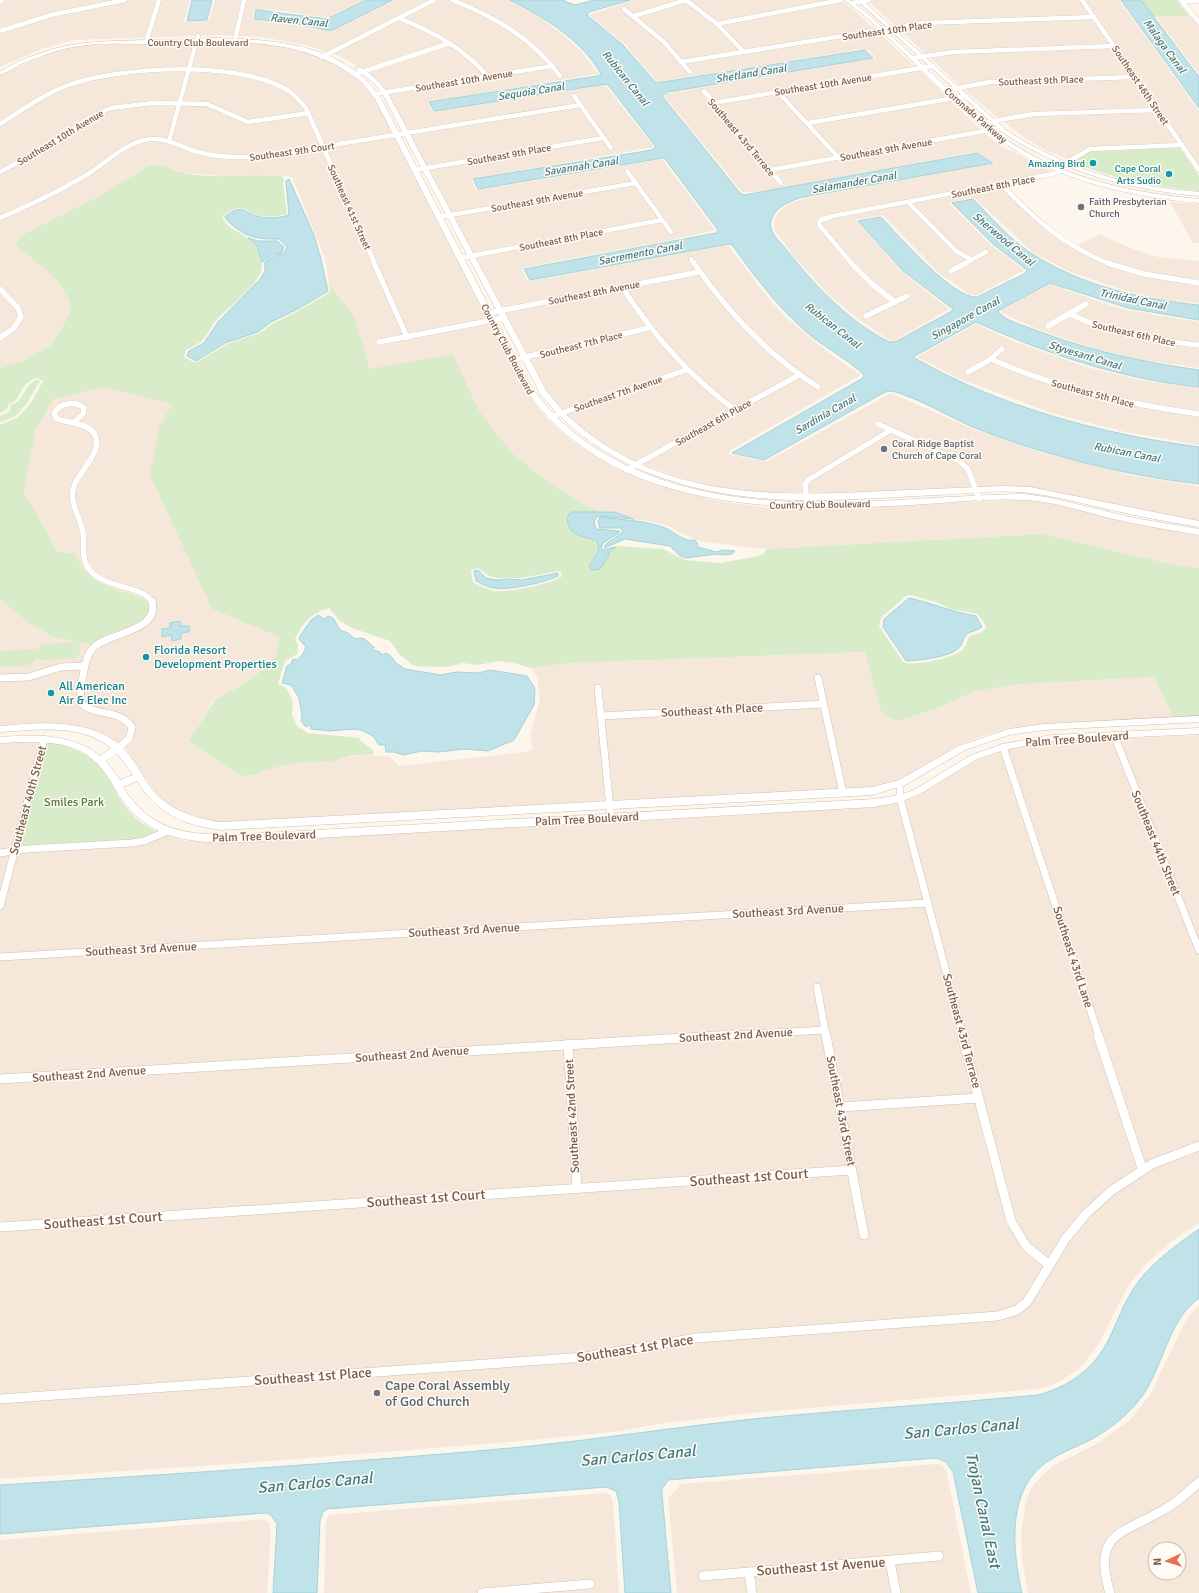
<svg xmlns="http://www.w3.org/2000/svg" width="1199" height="1593" viewBox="0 0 1199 1593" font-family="Signika,sans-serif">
<rect width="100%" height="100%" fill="#fdf6ec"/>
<g fill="#f5e8da" fill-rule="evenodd">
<path d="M0,0H190L184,21L186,22L209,21L215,0H364L327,18L284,11L254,10L252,19L254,20L290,24L331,32L396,0H506L536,15L558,31L581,51L598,74L427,102L432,111L605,85L654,147L471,179L475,189L505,186L662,159L715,230L671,240L521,268L527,280L531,281L728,245L761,289L782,314L825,350L861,375L729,451V454L766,462L891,393L973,429L1043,453L1135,476L1199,486V521L1030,487L1002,486L819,495H780L718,487L675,476L639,463L607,446L588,433L568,417L548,392L389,95L380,82L366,71L342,57L309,46L263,37L223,35L75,40L44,48L0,67Z"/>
<path d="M633,0H841L856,12L920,71L982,131L1001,146L1053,172L1000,183L1037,219L1075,247L1099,234L1130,248L1158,257L1199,261V303L1172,301L1130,292L1070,272L1032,252L976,199L972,198L949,203L990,244L1024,270L975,296L970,295L938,272L883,215L856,220L900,270L949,309L895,340H889L854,316L830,296L796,259L775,231L774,222L778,213L787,205L805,198L995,163L978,152H975L760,192H742L665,97V94L876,58L869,50L863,49L657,82L625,44L589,15Z"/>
<path d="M867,0H1119L1199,111V172L1181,145L1088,148L1068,159L1047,151L1025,138L1001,120L966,91Z"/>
<path d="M1192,16L1199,22V74L1157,18Z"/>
<path d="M216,41L275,46L311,54L335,64L364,84L375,98L523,387L543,414L558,429L585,450L614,467L647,481L684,493L724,502L771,508L817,509L1017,500L1041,501L1119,520L1199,535V568L1179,566L1042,534L767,549L753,548L699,541L675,530L673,528L662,524L634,519L614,512H601L582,504L551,484L512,453L478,409L453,354L370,370L354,316L329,284L325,258L292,177L269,175L236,177L183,173L164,165L148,166L101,195L22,235L15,244L56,279L69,300L71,312L51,345L24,361L0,368V75L50,53L81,45Z"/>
<path d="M1170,202L1199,204V243H1193Z"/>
<path d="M1050,284L1103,303L1127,310L1199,322V368L1137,359L1094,348L1042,331L1002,313V310Z"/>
<path d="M976,324L1015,342L1086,367L1140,380L1199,388V445L1121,431L1052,413L958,378L917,357Z"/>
<path d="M104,387L172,403L160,424L212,609L279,637L276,657L250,680L215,699L188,741L241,776L257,775L263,771L293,763L334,761L361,754L390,757L399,766L527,752L533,749L530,735L540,700L537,676L530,668L571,663L865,652L898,721L938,708L976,691L1020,684L1154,677L1173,717L1043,724L1007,729L988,734L959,745L899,780L870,787L222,822L210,821L184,814L164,801L157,795L125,747L100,732L81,726L53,723L0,725V599L25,620L91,644L116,631L140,625L146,600L99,583L82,568L75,553L58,552L24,492L36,428L54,399Z"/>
<path d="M1199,735V1223L1169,1243L1145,1265L1128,1286L1097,1347L1080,1368L1064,1379L1050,1386L1036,1389L762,1412L657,1424L621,1431L521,1441L245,1463L0,1479V743H41L20,824L163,834L187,841L227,843L875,807L902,802L919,795L977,760L1005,750L1052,742Z"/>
<path d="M1199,1305V1593H1028L1022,1559L1021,1535L1026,1501L1031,1489L1036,1482L1054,1465L1095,1445L1129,1421L1150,1395L1186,1320ZM1155,1549H1179V1573H1155Z"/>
<path d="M937,1464L943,1466L947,1473L971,1593H677L668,1498L681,1484Z"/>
<path d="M606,1493L611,1495L613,1503L619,1593H324L326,1521L329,1515Z"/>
<path d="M264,1519L270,1523L271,1531L267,1593H0V1540Z"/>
</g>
<g fill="#d8ecc9" fill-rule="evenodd">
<path d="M1140,0H1177L1189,16L1153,17Z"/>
<path d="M1178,145L1199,176V191C1154,187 1111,178 1068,161L1085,151Z"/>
<path d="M164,165C170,168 177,172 184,173C217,180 250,173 282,176L285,180L283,182L287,214C276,217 262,218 251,213C248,212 247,208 243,208C235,207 229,212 222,216C226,232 250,233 257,248C260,254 264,264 261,271C256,287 225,309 214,323C209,329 206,338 199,343C195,346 190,348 186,350L184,357L193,362H197L227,344L260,333L274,323L298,311L330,292L329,284L354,316L370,369L453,354L478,409L512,453L551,484L582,504L601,512H571L589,538L597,541L599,549L589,566L608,557L610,551L617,546L663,549L685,560L721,563L758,556L763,554L767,549L1042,534L1179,566L1199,568V716L1173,717L1154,677L1020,684L976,691L938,708L898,721L890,718L881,711L865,652L571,663L530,668L514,663L498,661L478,665L463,663L448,667L414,666L400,655L390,641L352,628L339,620L329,608C312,612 303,623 295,639L298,645L297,654L285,661L278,684L285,687L288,691L293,703L292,715L298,727L308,733L360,738L359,740L372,749L374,754L353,755L334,761L293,763L263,771L257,775L241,776L188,741L216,699L250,680L276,657L279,637L212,609L150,475L160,424L172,404L104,387L54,399L36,428L24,492L58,552L75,553L82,568L99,583L146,600L150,612L140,625L116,631L91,644L80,642L81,645L79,655L75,658L40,660L36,657C32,670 10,666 0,667V651L34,649L37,651L38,647L43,644L78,642L51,636L25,620L0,599V425L18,417L31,403L43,381L36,378C16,386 24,399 9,404L6,410L0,413V368L24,361L51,345L71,312L69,300L56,279L15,244L22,235L101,195L148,166ZM478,568L489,576L497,578H522L558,571L561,572L562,576C554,584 506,593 493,591C486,589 479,586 473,582L471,570ZM910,595L936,602L951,609L977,614L984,622L986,628L980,633L970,636C966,641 967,647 961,651C950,659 917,665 904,663L879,626L881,618L906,596Z"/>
<path d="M36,380L40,381L27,403L16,416L0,422V416L10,411L11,405C26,400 21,388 36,380Z"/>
<path d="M46,743C67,744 92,754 105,772C110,779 113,787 117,794C126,811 142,826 160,833L144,839L17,849L29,811Z"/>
</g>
<g fill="#bfe3e8" stroke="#a5d3da">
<path d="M192,0H212L207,20L187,21Z"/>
<path d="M366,0H393L331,31L292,23L254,19L256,10L327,19Z"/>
<path d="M509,0H562L575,5L594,0H630L589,12L587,15L623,45L656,83L865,50L873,58L668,92L662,96L740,193L744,195L977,153L993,163L803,197C789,201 768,210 771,228C773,236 781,243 785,248C813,284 848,321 889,342L897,341L952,311L953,309L902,270L858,221L881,217C898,235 953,299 977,297L1026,273L1027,270L993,244L952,203L973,199C991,217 1009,239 1031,253C1081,286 1141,299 1199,305V320L1128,308L1050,283L998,311C1002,319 1019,324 1027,327C1083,349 1140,362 1199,370V387C1121,379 1047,354 976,322L913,357C999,407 1101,434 1199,447V484C1123,475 1047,456 975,428C947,416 921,399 892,391L885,392L764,460L732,453L863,378L864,375C850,361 826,348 810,335C779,309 756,278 732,245L729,244L530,280L524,269L716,233L718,230L666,160L663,158L478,189L473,179L652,150L656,147L609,86L606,84L434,111L429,102L597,76L601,74C581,39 544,17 509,0Z"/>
<path d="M1121,0H1141L1199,77V108Z"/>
<path d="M289,179L314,235L321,259L328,291L296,310L271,322L258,332L225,343L196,361L187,356L189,351L204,343L218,322L261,278L265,271V262L276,255L284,253L287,247L279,239C262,239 249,239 235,227C230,223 227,222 225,216L235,210L243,209C256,220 274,219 289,215L286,181Z"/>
<path d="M248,238L258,241H277L284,247L282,252L274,254L262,262L257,246Z"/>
<path d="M571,512H614L634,519L597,516L594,522L596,529L619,531L620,532L603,543L601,548L602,550L616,547L610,551L608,557L600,569L592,570L589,566L599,550L597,541C582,535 569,537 567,518Z"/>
<path d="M600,517C622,520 644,520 665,528C675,532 683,542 695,540L698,544L697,547L717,552L723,550L735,551L732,554L724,555L717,554L685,558L679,555L670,546L625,539L604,548L606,544L623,532L621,528H600L598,521Z"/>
<path d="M478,570L486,578L496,580L508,579L522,580L558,573V576C547,582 507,591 494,588C487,587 482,584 476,581L474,571Z"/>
<path d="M909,598C932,603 952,612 976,616L982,627C977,631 970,631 966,635C962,639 963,645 959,648C948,658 920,660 906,661L883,627L884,619Z"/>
<path d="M318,615L324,619L328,616L333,618L340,630L348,633L355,639C367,636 366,642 375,648H372V650L380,652L381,655L386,653L390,655L396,663L405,669L441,675L456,672L478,673L490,670L527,676L535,688L534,705L514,740L488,751L464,749L439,752L422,751L403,755L394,752H386L385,745H379L373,736L363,731L356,729L329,731L311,729L310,725L306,727L301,721L302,716L299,698L291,685L282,683L287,666L292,663V660L295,659L297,660L303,654L306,647L299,639L300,636L311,620Z"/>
<path d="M180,621V626H189V632L181,633V639L172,641L171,635L162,637V629L170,628V623Z"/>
<path d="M1199,1229V1298C1169,1320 1164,1362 1145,1392C1132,1412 1110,1430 1088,1441C1076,1447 1062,1452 1050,1460C1006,1487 1012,1549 1022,1593H978L953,1472L946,1462L936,1458L668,1480L662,1489V1494L671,1593H625L619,1502L616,1491L606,1487L327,1509L323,1512L320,1521L317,1593H273L277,1524L271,1515L266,1513L0,1534V1485C174,1474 349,1463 522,1447C602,1439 682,1426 762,1418C854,1409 946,1404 1038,1395C1064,1388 1087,1374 1102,1351C1114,1333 1120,1310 1132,1291C1148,1265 1175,1246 1199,1229Z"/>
</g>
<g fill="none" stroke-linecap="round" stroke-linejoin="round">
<g stroke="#d1beb0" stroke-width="5">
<g id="minor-far3">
<path d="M452,0C495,17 532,38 560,76"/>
<path d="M686,0L717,24L744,52"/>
<path d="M1082,0L1199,170"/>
<path d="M1181,0L1199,22"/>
<path d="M0,1L2,0"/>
<path d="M1182,1H1199"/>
<path d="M852,3L869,0"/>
<path d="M624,9L664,42L690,72"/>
<path d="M634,16L686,0"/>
<path d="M399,18C433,32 464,48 488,77"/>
<path d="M717,24L841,0"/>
<path d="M0,31L51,15L125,0"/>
<path d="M235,40L244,0"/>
<path d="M146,42L159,0"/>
<path d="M322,57L434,0"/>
<path d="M913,58L954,52L1114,46"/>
<path d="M681,62L923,23L1094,17"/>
<path d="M356,74L450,43"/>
<path d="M947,90L990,82L1135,77"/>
<path d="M704,91L781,183"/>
<path d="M778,92L838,157"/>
<path d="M375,94L553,66"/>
<path d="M574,96L611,148"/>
<path d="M713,103L933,66"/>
<path d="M808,123L966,96"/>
<path d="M982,123L1034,114L1157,110"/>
<path d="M0,124C21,111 42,95 66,86C119,66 240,60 289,91C295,95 301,103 306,108L375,264"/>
<path d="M169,141L198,36"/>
<path d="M415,170L603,138"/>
<path d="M770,170L1001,128"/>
<path d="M627,171L671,232"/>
<path d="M0,172L44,148L90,117L111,108L153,103L207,104L248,122L309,113"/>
<path d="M1001,184C1033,218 1066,247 1110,264"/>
<path d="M908,202L956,251L972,260"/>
<path d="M439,217L636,183"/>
<path d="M0,218C30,205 60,191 88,174C107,162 127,141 151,139C168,138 183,148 198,152C220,158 243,158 265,156L580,105"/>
<path d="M460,258L662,220"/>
<path d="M691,259L694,264"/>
<path d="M852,264L820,226L819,223L821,220L833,216L1053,174L1060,171L1064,164L1090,149L1182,145"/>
<path d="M964,264L986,252"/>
</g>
</g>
<g stroke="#d1beb0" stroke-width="6">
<g id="minor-far2">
<path d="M374,263L407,337"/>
<path d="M694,263C728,313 767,354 818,387"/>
<path d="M851,263L873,285L895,302"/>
<path d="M1107,263L1144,274L1199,283"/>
<path d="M951,271L966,263"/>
<path d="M622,287C653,335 689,376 735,410"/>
<path d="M0,289L18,308L21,317L14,328L0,338"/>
<path d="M489,313L699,272"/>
<path d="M1070,314C1110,334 1154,340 1199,345"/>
<path d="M866,316L907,296"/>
<path d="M1048,326L1086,304"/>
<path d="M379,342L504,318"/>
<path d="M991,359C1058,389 1127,404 1199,414"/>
<path d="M513,360L648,328"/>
<path d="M968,372L988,361L1002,349"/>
<path d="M550,417L686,370"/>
<path d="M73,423L83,414L84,408C75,400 61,403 54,413L57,419C69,423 88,423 95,435C104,450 78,473 74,486C68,502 81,518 83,533C85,545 81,556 87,566C101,590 140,583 152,602"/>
<path d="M878,424L959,461L968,469L979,499"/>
<path d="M626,470L799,375"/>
<path d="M807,506L805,485L808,480L891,430"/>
</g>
</g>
<g stroke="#d1beb0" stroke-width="8">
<g id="minor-far1">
<path d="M0,678L29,677L61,667L85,666"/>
<path d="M818,678L843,793"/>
<path d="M598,688L611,818"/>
<path d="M601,716L823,704"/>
<path d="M1114,735L1199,950"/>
<path d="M1003,747L1099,1036"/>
<path d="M118,748L129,739L132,727C118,708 95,717 81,703C80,694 81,684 83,675C85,666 86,656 92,649C108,631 160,633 152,601"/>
<path d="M900,784V798L963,1036"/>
<path d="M0,853L27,849L132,843L144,841L168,831"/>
<path d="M0,906L44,739"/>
<path d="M0,957L928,903"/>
<path d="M817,987L826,1036"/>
<path d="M717,1036L825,1030"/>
</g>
</g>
<g stroke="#d1beb0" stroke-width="10">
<g id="minor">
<path d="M826,1035L864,1235"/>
<path d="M962,1035L1011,1221L1026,1246L1048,1264"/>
<path d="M1098,1035L1142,1168"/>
<path d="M568,1044L577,1188"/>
<path d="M0,1079L734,1035"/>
<path d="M840,1107L979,1098"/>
<path d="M0,1227L852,1170"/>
<path d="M0,1399L585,1357L697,1338L998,1316L1017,1310L1027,1302L1066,1238L1086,1214L1111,1191L1152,1164L1199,1146"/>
<path d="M890,1561L896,1593"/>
<path d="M749,1572L752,1593"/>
<path d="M703,1576L939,1556"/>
<path d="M482,1593L590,1584"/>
<path d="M1110,1593C1091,1532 1123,1534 1165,1509C1178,1502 1188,1492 1199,1482"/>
</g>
</g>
<g stroke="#d1beb0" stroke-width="1">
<g id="tertiary">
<path d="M845,0H850L868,14L975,114C988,125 1001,137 1016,146C1071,180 1135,193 1199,199V203C1125,196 1050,179 990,133C958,108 930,78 901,50C890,39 878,28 866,17C859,11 851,6 845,0Z"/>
<path d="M857,0H862L1006,130C1068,170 1126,186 1199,192V196C1125,189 1065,173 1002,132Z"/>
<path d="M1199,716V722L1044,730L1009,735L965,750L905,785L872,795L221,830C183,825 158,814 137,781L123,787C149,829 181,834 228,835L874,799L900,795L914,790L971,755L1003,744L1051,735L1199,728V734L1051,741L1004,750L977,759L920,794L900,802L874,807L228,843C182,842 146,836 119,795C109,779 101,763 84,753C58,739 28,742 0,743V737C34,735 72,733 100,756L111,748C81,723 36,730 0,732V726C36,723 74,719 107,736C123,745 135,761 143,776C160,806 188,818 221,822L872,787L899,780L959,746L1009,729L1044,724ZM117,753L133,775L120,780L106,761Z"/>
</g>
</g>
<g stroke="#d6c0b0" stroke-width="1">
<g id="secondary">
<path d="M211,38C260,39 320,41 360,75C368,81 375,90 381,98L526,378C551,419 587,447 630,467C731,513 842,503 949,497C975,496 1000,494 1025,494L1052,498L1134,518L1199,529V535C1169,530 1139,525 1109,518C1081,511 1053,501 1024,500C986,498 948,503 911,505C770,512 602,512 518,378L375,99C369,92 363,82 355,77C296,34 221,42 152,44C124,44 95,42 68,48C51,52 35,58 19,65C13,68 7,73 0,75V71C55,41 92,41 152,40C171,40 191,39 211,38Z"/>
<path d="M356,67C367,66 383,87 389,95L547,392C555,400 561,410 569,417C659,499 771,497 885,491C924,489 964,488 1003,486L1030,487L1199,521V527C1168,522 1137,516 1107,509C1077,502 1048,494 1018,492C991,490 964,494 937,495C890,497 842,501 795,500C701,498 599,471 540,393L383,95L375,84L356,69Z"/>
</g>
</g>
<use href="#minor-far3" stroke="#fff" stroke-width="4.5"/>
<use href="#minor-far2" stroke="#fff" stroke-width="5.5"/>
<use href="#minor-far1" stroke="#fff" stroke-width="7"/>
<use href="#minor" stroke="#fff" stroke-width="9"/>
<use href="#tertiary" fill="#fff" fill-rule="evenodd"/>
<use href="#secondary" fill="#fff" fill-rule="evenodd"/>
</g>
<g fill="#0f9aa8" stroke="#fffaf3" stroke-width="1.5">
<circle cx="1093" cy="163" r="4"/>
<circle cx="1169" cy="174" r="4"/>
<circle cx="146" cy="657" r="4"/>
<circle cx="51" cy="693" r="4"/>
</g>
<g fill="#6b7280" stroke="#fffaf3" stroke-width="1.5">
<circle cx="1081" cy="207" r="4"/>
<circle cx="884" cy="449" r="4"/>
<circle cx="377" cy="1393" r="4"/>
</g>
<g text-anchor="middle" stroke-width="3" stroke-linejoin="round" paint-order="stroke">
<g font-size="10" fill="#7a5c4d" stroke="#fffaf3">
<text transform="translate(887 30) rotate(-8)" y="4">Southeast 10th Place</text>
<text x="198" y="46">Country Club Boulevard</text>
<text transform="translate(464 80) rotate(-9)" y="4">Southeast 10th Avenue</text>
<text transform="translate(1041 80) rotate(-2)" y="4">Southeast 9th Place</text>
<text transform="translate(823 84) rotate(-9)" y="4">Southeast 10th Avenue</text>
<text transform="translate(1141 85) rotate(56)" y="4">Southeast 46th Street</text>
<text transform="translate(976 115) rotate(41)" y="4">Coronado Parkway</text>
<text transform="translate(60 137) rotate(-31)" y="4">Southeast 10th Avenue</text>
<text transform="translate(742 137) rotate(50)" y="4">Southeast 43rd Terrace</text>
<text transform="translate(886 149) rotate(-10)" y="4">Southeast 9th Avenue</text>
<text transform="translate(292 151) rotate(-8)" y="4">Southeast 9th Court</text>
<text transform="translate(509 154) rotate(-10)" y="4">Southeast 9th Place</text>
<text transform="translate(993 186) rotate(-11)" y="4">Southeast 8th Place</text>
<text transform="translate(537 200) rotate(-10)" y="4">Southeast 9th Avenue</text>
<text transform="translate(350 207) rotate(66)" y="4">Southeast 41st Street</text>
<text transform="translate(561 239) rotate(-11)" y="4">Southeast 8th Place</text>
<text transform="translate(594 292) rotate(-11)" y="4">Southeast 8th Avenue</text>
<text transform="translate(1134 333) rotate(13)" y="4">Southeast 6th Place</text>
<text transform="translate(581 344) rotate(-14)" y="4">Southeast 7th Place</text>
<text transform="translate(508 349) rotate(62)" y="4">Country Club Boulevard</text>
<text transform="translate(618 393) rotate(-19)" y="4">Southeast 7th Avenue</text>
<text transform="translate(1093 393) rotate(15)" y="4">Southeast 5th Place</text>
<text transform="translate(713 422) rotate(-29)" y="4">Southeast 6th Place</text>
<text transform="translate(820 504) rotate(-1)" y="4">Country Club Boulevard</text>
</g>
<g font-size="10" fill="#0d838f" stroke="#fffaf3" text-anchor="end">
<text x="1085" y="167">Amazing Bird</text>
<text x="1161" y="172">Cape Coral<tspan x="1161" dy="12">Arts Sudio</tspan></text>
</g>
<g font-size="10" fill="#5b616d" stroke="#fffaf3" text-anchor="start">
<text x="1089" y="205">Faith Presbyterian<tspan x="1089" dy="12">Church</tspan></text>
<text x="892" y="447">Coral Ridge Baptist<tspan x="892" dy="12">Church of Cape Coral</tspan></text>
</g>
<g font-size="11" font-style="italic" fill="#437c86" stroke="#fffaf3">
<text transform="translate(299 20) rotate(6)" y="4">Raven Canal</text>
<text transform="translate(1165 46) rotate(54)" y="4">Malaga Canal</text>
<text transform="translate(751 73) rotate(-9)" y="4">Shetland Canal</text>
<text transform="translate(626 78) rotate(51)" y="4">Rubican Canal</text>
<text transform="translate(531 91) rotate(-9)" y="4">Sequoia Canal</text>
<text transform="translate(581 166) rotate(-9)" y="4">Savannah Canal</text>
<text transform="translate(854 182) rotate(-10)" y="4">Salamander Canal</text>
<text transform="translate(1004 239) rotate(40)" y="4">Sherwood Canal</text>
<text transform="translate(640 253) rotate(-11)" y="4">Sacremento Canal</text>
<text transform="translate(1133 299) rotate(12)" y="4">Trinidad Canal</text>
<text transform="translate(965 318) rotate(-29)" y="4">Singapore Canal</text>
<text transform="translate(833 325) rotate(38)" y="4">Rubican Canal</text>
<text transform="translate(1085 355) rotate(17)" y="4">Styvesant Canal</text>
<text transform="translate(825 414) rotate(-30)" y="4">Sardinia Canal</text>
<text transform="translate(1127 452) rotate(11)" y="4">Rubican Canal</text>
</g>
<g font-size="12" fill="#0d838f" stroke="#fffaf3" text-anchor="start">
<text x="154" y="654">Florida Resort<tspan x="154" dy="14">Development Properties</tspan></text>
<text x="59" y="690">All American<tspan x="59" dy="14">Air &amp; Elec Inc</tspan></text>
</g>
<g font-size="12" fill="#7a5c4d" stroke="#fffaf3">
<text transform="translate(712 710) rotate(-3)" y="4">Southeast 4th Place</text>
<text transform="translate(1077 739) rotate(-4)" y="4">Palm Tree Boulevard</text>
<text transform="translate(28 800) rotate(-75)" y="4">Southeast 40th Street</text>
<text transform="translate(587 819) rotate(-3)" y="4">Palm Tree Boulevard</text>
<text transform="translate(264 836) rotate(-2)" y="4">Palm Tree Boulevard</text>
<text transform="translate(1156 843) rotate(68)" y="4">Southeast 44th Street</text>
<text transform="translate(788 911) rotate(-3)" y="4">Southeast 3rd Avenue</text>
<text transform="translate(464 930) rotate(-3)" y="4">Southeast 3rd Avenue</text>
<text transform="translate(141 949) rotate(-3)" y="4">Southeast 3rd Avenue</text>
<text transform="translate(1073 957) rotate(72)" y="4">Southeast 43rd Lane</text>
<text transform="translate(962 1031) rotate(75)" y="4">Southeast 43rd Terrace</text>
<text transform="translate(736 1035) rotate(-3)" y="4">Southeast 2nd Avenue</text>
<text transform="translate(412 1054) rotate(-4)" y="4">Southeast 2nd Avenue</text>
<text transform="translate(89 1074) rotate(-4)" y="4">Southeast 2nd Avenue</text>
<text transform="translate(841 1111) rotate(79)" y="4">Southeast 43rd Street</text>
<text transform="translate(572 1116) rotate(-93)" y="4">Southeast 42nd Street</text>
</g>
<g font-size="12" fill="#537a41" stroke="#fffaf3">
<text x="74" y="806">Smiles Park</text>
</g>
<g font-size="14" fill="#7a5c4d" stroke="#fffaf3">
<text transform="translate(749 1177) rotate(-4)" y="5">Southeast 1st Court</text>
<text transform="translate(426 1198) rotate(-4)" y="5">Southeast 1st Court</text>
<text transform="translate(103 1220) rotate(-4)" y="5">Southeast 1st Court</text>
<text transform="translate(635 1348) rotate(-9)" y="5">Southeast 1st Place</text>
<text transform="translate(313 1376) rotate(-4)" y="5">Southeast 1st Place</text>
<text transform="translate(821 1566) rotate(-4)" y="5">Southeast 1st Avenue</text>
</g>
<g font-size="14" fill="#5b616d" stroke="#fffaf3" text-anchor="start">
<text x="385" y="1390">Cape Coral Assembly<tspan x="385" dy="16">of God Church</tspan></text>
</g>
<g font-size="16" font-style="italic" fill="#437c86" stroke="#fffaf3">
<text transform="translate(961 1428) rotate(-5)" y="6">San Carlos Canal</text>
<text transform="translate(638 1455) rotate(-5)" y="6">San Carlos Canal</text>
<text transform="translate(315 1482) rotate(-5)" y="6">San Carlos Canal</text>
<text transform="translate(984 1510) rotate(78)" y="6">Trojan Canal East</text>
</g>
</g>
<g transform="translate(1167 1561) rotate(266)"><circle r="19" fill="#fffaf3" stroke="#cabbb1"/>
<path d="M0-3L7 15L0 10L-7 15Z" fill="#e76f51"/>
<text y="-6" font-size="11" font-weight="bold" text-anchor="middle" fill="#7a5c4d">N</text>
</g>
</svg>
